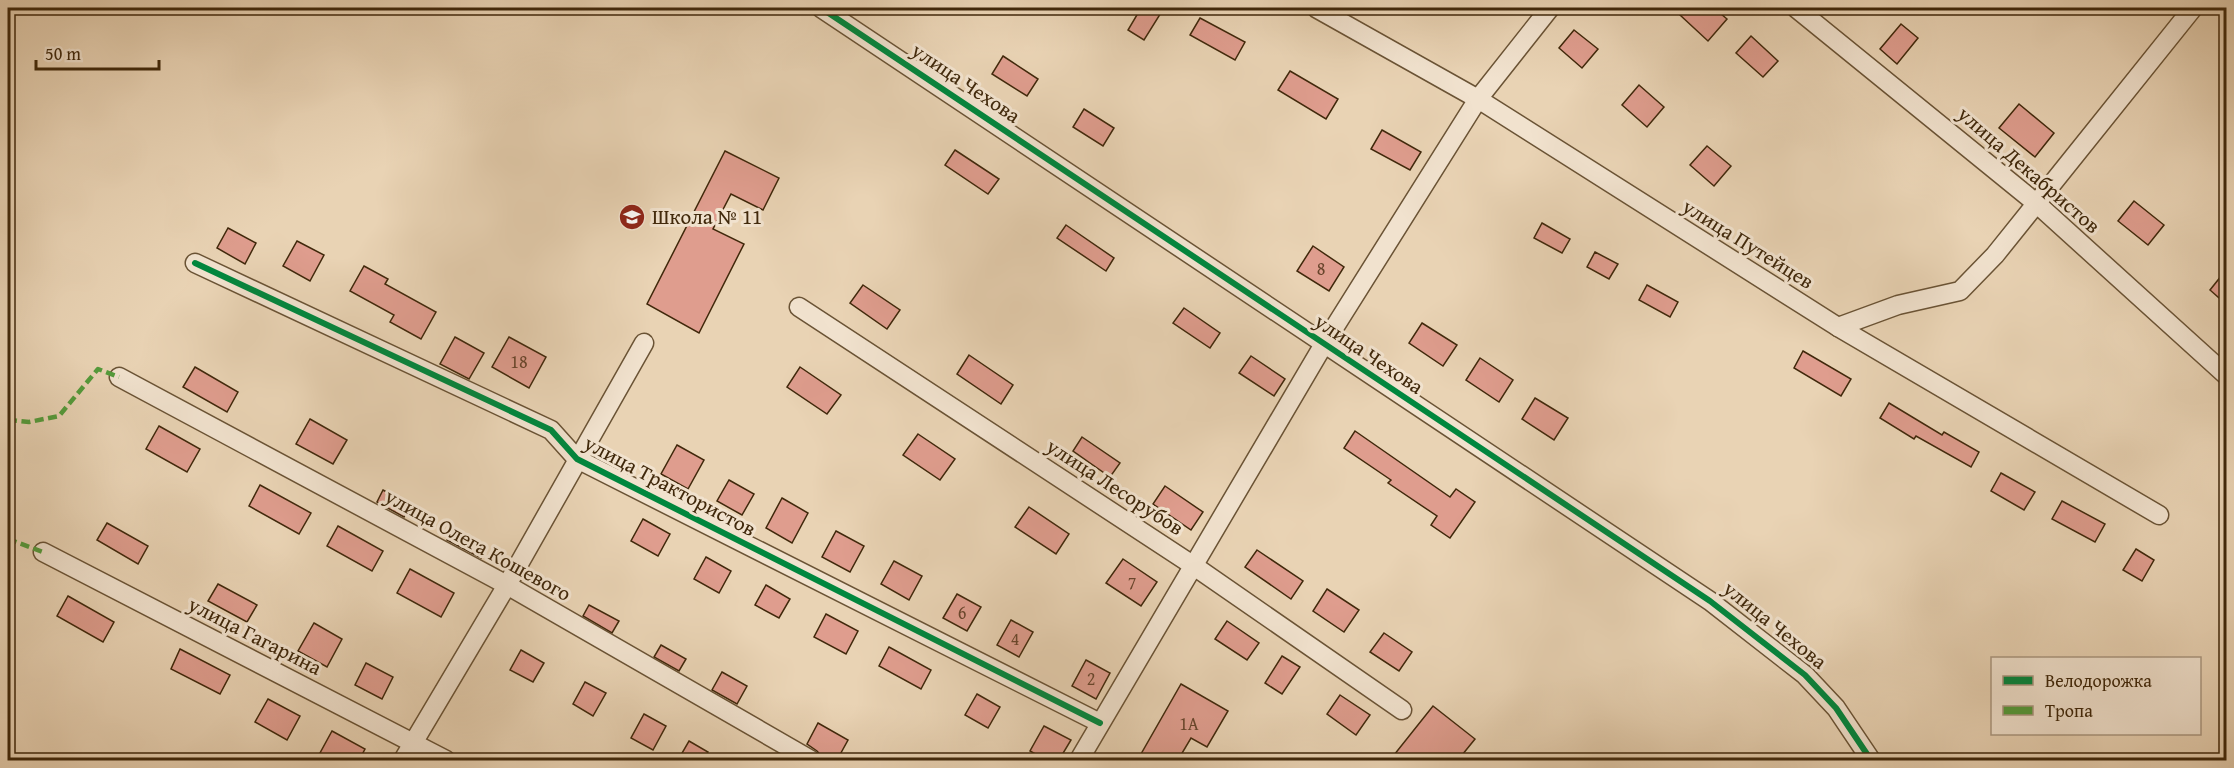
<svg xmlns="http://www.w3.org/2000/svg" width="2234" height="768" viewBox="0 0 2234 768" font-family="'Gentium Book Plus',serif">
<rect width="100%" height="100%" fill="#e9d3b4"/>
<filter id="stains"><feTurbulence type="fractalNoise" baseFrequency=".00333" numOctaves="4"/><feColorMatrix values="0 0 0 0 .2 0 0 0 0 .09 0 0 0 0 .02 0 0 0 .5 -.17"/></filter>
<radialGradient id="worn" r=".72"><stop offset=".6" stop-color="#630" stop-opacity="0"/><stop offset="1" stop-color="#630" stop-opacity=".3"/></radialGradient>
<g fill="#df9d8e" stroke="#40280b" stroke-width="1.5">
<path d="M1141,8H1164L1144,40L1128,30Z"/>
<path d="M1687,8H1714L1727,19L1708,41L1680,15Z"/>
<path d="M1200,18L1245,42L1235,60L1190,35Z"/>
<path d="M1901,24L1918,38L1897,64L1880,49Z"/>
<path d="M1574,30L1598,49L1582,68L1559,48Z"/>
<path d="M1751,36L1778,61L1763,77L1736,53Z"/>
<path d="M1003,56L1038,79L1027,96L992,74Z"/>
<path d="M1290,71L1338,99L1326,119L1278,90Z"/>
<path d="M1639,85L1664,107L1647,127L1622,105Z"/>
<path d="M2019,104L2054,133L2035,157L1999,128Z"/>
<path d="M1084,109L1114,128L1103,146L1073,127Z"/>
<path d="M1382,130L1421,152L1410,170L1371,149Z"/>
<path d="M1707,146L1731,166L1714,186L1690,165Z"/>
<path d="M955,150L999,179L988,194L945,165Z"/>
<path d="M725,151L779,178L763,210L731,194L713,229L744,244L699,333L647,304Z"/>
<path d="M2134,201L2164,225L2148,245L2118,221Z"/>
<path d="M1542,223L1570,239L1562,253L1534,238Z"/>
<path d="M1066,225L1114,258L1106,271L1057,238Z"/>
<path d="M228,228L256,243L245,264L217,248Z"/>
<path d="M297,241L324,255L310,281L283,266Z"/>
<path d="M1313,246L1344,267L1329,291L1297,271Z"/>
<path d="M1595,252L1618,264L1609,279L1587,267Z"/>
<path d="M364,266L388,279L385,284L436,312L421,339L390,322L394,315L350,291Z"/>
<path d="M2226,270V304L2210,290Z"/>
<path d="M863,285L900,310L887,329L850,303Z"/>
<path d="M1647,285L1678,302L1670,317L1639,300Z"/>
<path d="M1184,308L1220,333L1210,348L1173,323Z"/>
<path d="M1422,323L1457,345L1443,366L1409,343Z"/>
<path d="M455,337L484,353L469,379L440,364Z"/>
<path d="M509,337L546,357L529,388L492,367Z"/>
<path d="M1803,351L1851,379L1841,396L1794,368Z"/>
<path d="M969,355L1013,385L1001,404L957,374Z"/>
<path d="M1251,356L1285,379L1274,396L1239,373Z"/>
<path d="M1480,358L1513,380L1499,402L1466,380Z"/>
<path d="M195,367L238,392L227,412L183,387Z"/>
<path d="M800,367L841,395L827,414L787,387Z"/>
<path d="M1535,398L1568,418L1554,440L1522,419Z"/>
<path d="M1889,403L1942,435L1944,432L1979,452L1971,467L1916,436L1914,439L1880,418Z"/>
<path d="M310,419L347,440L333,464L296,444Z"/>
<path d="M159,426L200,449L187,472L146,449Z"/>
<path d="M1355,431L1450,497L1456,489L1475,502L1450,538L1431,525L1437,516L1388,483L1391,480L1344,448Z"/>
<path d="M918,434L955,459L940,480L903,455Z"/>
<path d="M1082,437L1120,463L1110,477L1073,451Z"/>
<path d="M677,445L704,460L688,489L661,474Z"/>
<path d="M2001,473L2035,492L2024,510L1991,491Z"/>
<path d="M729,480L754,494L742,515L717,501Z"/>
<path d="M260,485L311,513L299,534L249,506Z"/>
<path d="M1165,486L1203,512L1191,530L1153,504Z"/>
<path d="M383,490L410,505L404,517L377,502Z"/>
<path d="M782,498L808,513L792,543L766,528Z"/>
<path d="M2062,501L2105,524L2095,542L2052,519Z"/>
<path d="M1029,507L1069,534L1056,554L1015,527Z"/>
<path d="M643,519L670,534L658,556L631,541Z"/>
<path d="M107,523L148,546L138,564L97,540Z"/>
<path d="M338,526L383,551L372,571L327,546Z"/>
<path d="M453,529L487,548L481,558L447,540Z"/>
<path d="M836,531L864,546L850,572L822,557Z"/>
<path d="M2136,549L2154,560L2142,581L2123,570Z"/>
<path d="M1257,550L1303,581L1291,599L1245,567Z"/>
<path d="M706,557L731,571L719,593L694,579Z"/>
<path d="M1123,559L1157,582L1141,606L1106,583Z"/>
<path d="M894,561L922,576L909,600L881,584Z"/>
<path d="M410,569L454,593L441,617L397,593Z"/>
<path d="M218,584L257,605L247,622L208,601Z"/>
<path d="M766,585L790,599L779,618L755,605Z"/>
<path d="M1327,589L1359,610L1344,632L1313,611Z"/>
<path d="M957,594L981,607L967,631L943,618Z"/>
<path d="M68,596L114,622L103,642L57,616Z"/>
<path d="M589,605L619,621L612,633L583,616Z"/>
<path d="M826,614L858,631L846,654L814,637Z"/>
<path d="M1011,620L1033,632L1019,657L997,645Z"/>
<path d="M1227,621L1259,643L1247,660L1215,639Z"/>
<path d="M314,623L342,639L327,667L298,651Z"/>
<path d="M1384,633L1412,652L1399,671L1370,652Z"/>
<path d="M661,645L686,659L679,671L654,657Z"/>
<path d="M889,647L931,670L921,689L879,666Z"/>
<path d="M180,649L230,675L220,694L171,669Z"/>
<path d="M521,650L544,663L533,682L510,670Z"/>
<path d="M1282,656L1300,667L1282,694L1265,683Z"/>
<path d="M1086,660L1110,673L1096,699L1072,686Z"/>
<path d="M366,663L393,677L382,699L355,685Z"/>
<path d="M722,672L747,686L737,704L712,690Z"/>
<path d="M585,682L606,693L593,716L573,704Z"/>
<path d="M1181,684L1228,711L1207,747L1191,738L1178,760H1152L1141,754Z"/>
<path d="M977,694L1000,707L988,728L965,715Z"/>
<path d="M1340,695L1370,715L1356,735L1327,714Z"/>
<path d="M268,699L300,716L287,740L255,722Z"/>
<path d="M1433,706L1475,739L1458,760H1390Z"/>
<path d="M644,714L666,726L653,750L631,738Z"/>
<path d="M818,723L848,740L837,760H825L817,751L807,744Z"/>
<path d="M1044,726L1071,740L1059,760H1046L1030,751Z"/>
<path d="M332,731L365,749L359,760H333L320,753Z"/>
<path d="M689,741L708,752L703,760H678Z"/>
</g>
<g fill="none" stroke-linecap="round" stroke-linejoin="round">
<g stroke="#6a5335" stroke-width="21">
<g id="minor">
<path d="M821,8L1710,601L1805,675L1836,708L1871,760"/>
<path d="M1316,8L1478,99L1838,327L2159,515"/>
<path d="M1796,8L2036,203L2226,375"/>
<path d="M195,263L551,430L577,459L1100,723"/>
<path d="M799,307L1194,566L1402,710"/>
<path d="M1838,327L1898,305L1960,291L1995,255L2193,8"/>
<path d="M119,377L507,585L811,760"/>
<path d="M43,552L446,760"/>
<path d="M403,760L507,585L644,343"/>
<path d="M1079,760L1324,344L1478,99L1550,8"/>
</g>
</g>
<use href="#minor" stroke="#f1e2ce" stroke-width="18"/>
<g stroke="#539c3b" stroke-width="4.5" stroke-dasharray="9 4.5" stroke-linecap="butt">
<path d="M8,420L29,422L59,416L98,369L119,377"/>
<path d="M8,539L43,552"/>
</g>
<g stroke="#f1e2ce" stroke-width="10">
<g id="cycleway">
<path d="M821,8L1710,601L1805,675L1836,708L1871,760"/>
<path d="M195,263L551,430L577,459L1100,723"/>
</g>
</g>
<use href="#cycleway" stroke="#00873e" stroke-width="6"/>
</g>
<defs>
<g id="school-disc" transform="scale(1.35)"><circle r="9.5" fill="#8f2418" stroke="#f1e2ce"/><path d="M0-5L7-2L0 1L-7-2ZM-4 1L0 2.5L4 1V4Q0 6-4 4Z" fill="#fff"/></g>
</defs>
<g fill-rule="evenodd">
<use href="#school-disc" x="632" y="217"/>
</g>
<g text-anchor="middle" stroke-width="6" stroke-linejoin="round" paint-order="stroke">
<g font-size="18" fill="#68452c">
<text x="1321" y="275">8</text>
<text x="519" y="368">18</text>
<text x="1132" y="589">7</text>
<text x="962" y="619">6</text>
<text x="1015" y="645">4</text>
<text x="1091" y="685">2</text>
<text x="1189" y="730">1А</text>
</g>
<g font-size="21" fill="#40280b" stroke="#f1e2ce">
<text transform="translate(966 83) rotate(34)" y="7">улица Чехова</text>
<text transform="translate(2029 170) rotate(41)" y="7">улица Декабристов</text>
<text transform="translate(1748 244) rotate(32)" y="7">улица Путейцев</text>
<text transform="translate(1369 354) rotate(34)" y="7">улица Чехова</text>
<text transform="translate(670 486) rotate(28)" y="7">улица Трактористов</text>
<text transform="translate(1115 487) rotate(33)" y="7">улица Лесорубов</text>
<text transform="translate(478 545) rotate(29)" y="7">улица Олега Кошевого</text>
<text transform="translate(1775 625) rotate(39)" y="7">улица Чехова</text>
<text transform="translate(255 636) rotate(27)" y="7">улица Гагарина</text>
</g>
<g font-size="21" fill="#40280b" stroke="#f1e2ce" text-anchor="start">
<text x="652" y="224">Школа № 11</text>
</g>
</g>
<rect width="2234" height="768" fill="none" stroke="#e9d3b4" stroke-width="30"/>
<rect x="9" y="9" width="2216" height="750" fill="none" stroke="#40280b" stroke-width="3"/>
<rect x="15" y="15" width="2204" height="738" fill="none" stroke="#40280b" stroke-width="1.5"/>
<rect x="1991" y="657" width="210" height="78" fill="#f1e2ce" stroke="#aa9880" stroke-width="1.5"/>
<rect x="2003" y="676" width="30" height="9" fill="#00873e" stroke="#aa9880" stroke-width="1.5"/>
<text x="2045" y="687" font-size="18" fill="#40280b">Велодорожка</text>
<rect x="2003" y="706" width="30" height="9" fill="#539c3b" stroke="#aa9880" stroke-width="1.5"/>
<text x="2045" y="717" font-size="18" fill="#40280b">Тропа</text>
<path d="M36 60v9h123v-9" fill="none" stroke="#40280b" stroke-width="3"/>
<text x="45" y="60" font-size="18" fill="#40280b" stroke="#f1e2ce" stroke-width="4.5" paint-order="stroke">50 m</text>
<rect width="100%" height="100%" filter="url(#stains)"/>
<rect width="100%" height="100%" fill="url(#worn)"/>
</svg>
